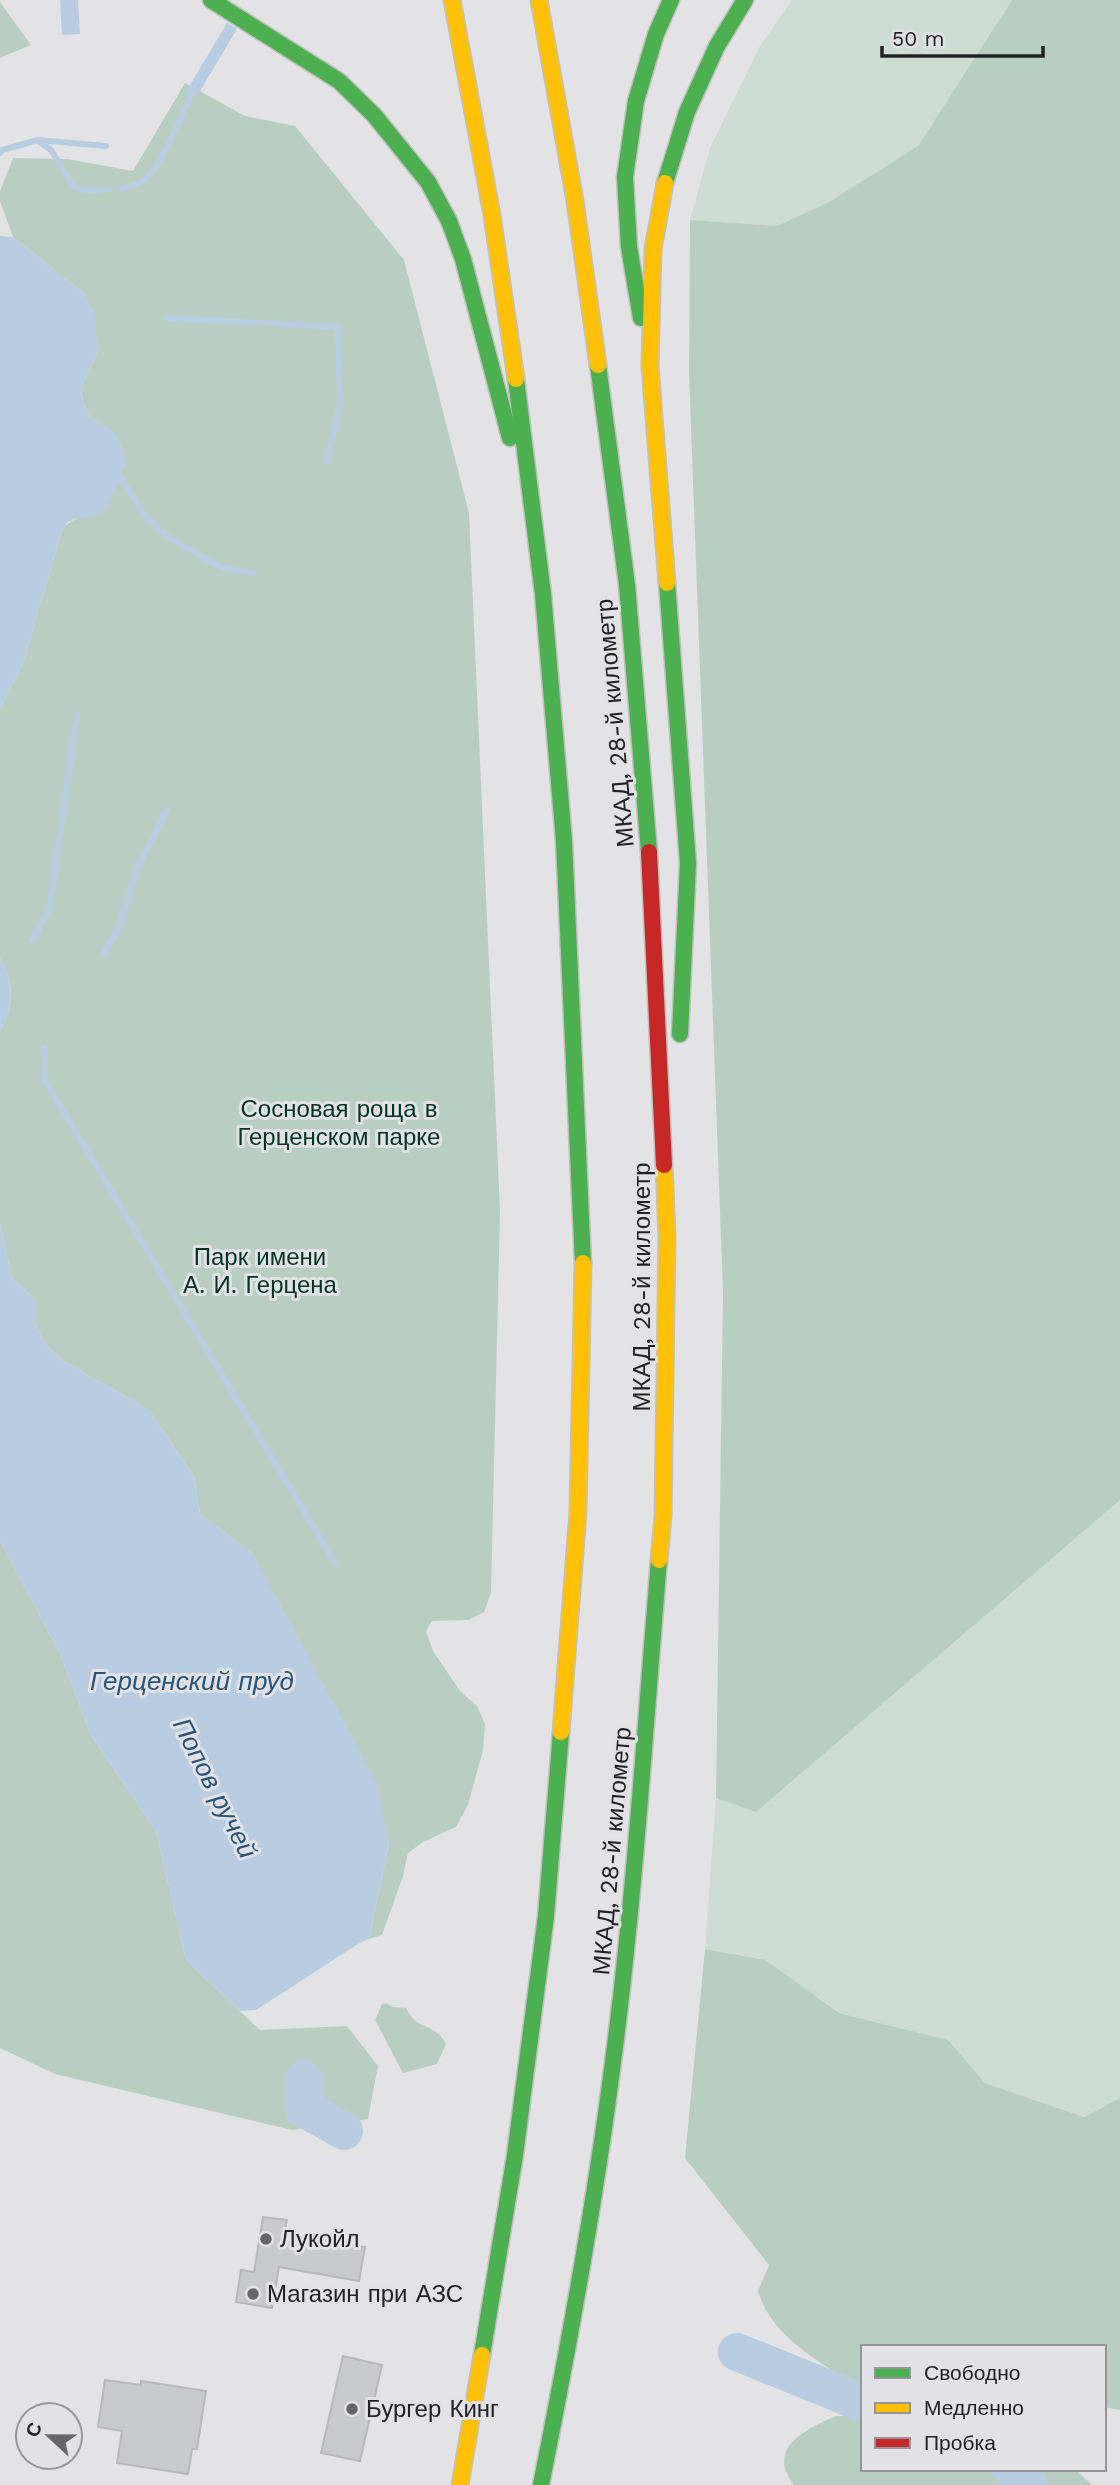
<svg xmlns="http://www.w3.org/2000/svg" width="1120" height="2485" viewBox="0 0 1120 2485" font-family="'Work Sans',sans-serif">
<rect width="100%" height="100%" fill="#e3e3e5"/>
<g fill="#cdddd5">
<path d="M792,0H1012L918,146L829,202L777,226L690,220L710,148L760,46Z"/>
<path d="M1120,1500V2098L1084,2117L985,2083L948,2040L839,2013L766,1960L705,1949L716,1798L756,1811Z"/>
</g>
<g fill="#b9cec3">
<path d="M1012,0H1120V1500L756,1812L716,1798L723,1292L689,373L690,220L777,226L829,202L918,146Z"/>
<path d="M0,2L31,45L0,58Z"/>
<path d="M185,83L245,116L295,126L404,260L469,513L500,1211L491,1593L484,1612L469,1620L432,1621L426,1631L433,1651L460,1691L477,1706L485,1724L483,1750L468,1805L456,1827L423,1842L408,1853L403,1876L382,1935L369,1939L389,1843L253,1554L200,1514L194,1476L149,1410L64,1361L46,1345L35,1323V1299L12,1278L0,1224V1031C15,1005 14,985 0,958V709L23,664L62,530C71,518 81,517 95,515L116,435L91,416L83,403L81,388L98,352L85,294L13,237L0,201V191L13,158L67,159L133,171Z"/>
<path d="M0,1540L61,1656L91,1735L156,1831L186,1960L260,2030L347,2026L378,2066L368,2119L292,2130L55,2074L0,2048Z"/>
<path d="M705,1949L766,1960L839,2013L948,2040L985,2083L1084,2117L1120,2098V2410L1104,2407V2347H863V2390C824,2364 772,2339 758,2291L769,2265L685,2158Z"/>
<path d="M386,2003L393,2007L406,2008C409,2013 412,2019 417,2022C429,2029 439,2030 446,2044L437,2064L403,2073L375,2020L382,2004Z"/>
<path d="M836,2416H863V2469H1075L1092,2485H794C765,2448 806,2429 836,2416Z"/>
</g>
<g fill="#b8cde1">
<path d="M60,0H78L80,34L62,35Z"/>
<path d="M227,23L237,29L197,96L187,90Z"/>
<path d="M0,236L13,237L85,294L95,315L98,352L81,388L83,403L91,416L116,434L121,445L126,462L109,504L103,511L95,515L74,519L68,522L62,530L23,664L0,709Z"/>
<path d="M0,958C14,985 15,1005 0,1031Z"/>
<path d="M0,1224L12,1278L35,1299V1323L46,1345L64,1361L149,1410L194,1476L200,1514L253,1554L377,1783L389,1843L369,1939L358,1944L256,2010L240,2011L186,1960L156,1831L91,1735L61,1656L0,1540Z"/>
</g>
<g fill="none" stroke-linecap="round" stroke-linejoin="round">
<g stroke="#b8cde1" stroke-width="6">
<path d="M40,142L51,150L74,187L87,191L109,189"/>
<path d="M0,153L2,150L38,140L106,146"/>
<path d="M122,189C129,187 137,185 143,181C162,168 181,115 192,93"/>
<path d="M166,318L338,327L340,405L327,462"/>
<path d="M120,477L146,517L171,539L222,568L254,573"/>
<path d="M32,940L49,911L77,715"/>
<path d="M104,954L119,927L138,866L167,810"/>
<path d="M44,1048L45,1081L50,1089L336,1564"/>
<path d="M290,2120L305,2109"/>
</g>
<g stroke="#b8cde1" stroke-width="38">
<path d="M304,2079L305,2109L344,2131"/>
<path d="M737,2352L863,2403"/>
<path d="M1010,2469L1029,2485"/>
</g>
</g>
<g fill="#c9cacb" stroke="#b8b8ba" stroke-width="2">
<path d="M263,2217L287,2220L284,2234L365,2247L359,2281L279,2267L272,2308L236,2302L241,2270L254,2272Z"/>
<path d="M343,2356L382,2365L360,2461L321,2453Z"/>
<path d="M105,2380L141,2385V2381L206,2391L197,2449H192L188,2474L117,2463L122,2431L98,2427Z"/>
</g>
<g fill="none" stroke-linecap="round" stroke-linejoin="round">
<g stroke="#c0c0c1" stroke-width="19">
<g id="fast">
<path d="M211,0L339,81L374,115L428,182L449,221L463,259L510,438"/>
<path d="M665,183L687,112L717,46L745,0"/>
<path d="M641,318L629,247L625,177L636,101L656,34L671,0"/>
<path d="M598,365L627,585L649,852"/>
<path d="M516,379L543,594L564,841L583,1263"/>
<path d="M667,583L688,863L680,1034"/>
<path d="M482,2355L515,2155L546,1916L561,1732"/>
<path d="M541,2485C569,2345 595,2204 613,2062C635,1895 645,1727 659,1560"/>
</g>
</g>
<g stroke="#c0c0c1" stroke-width="19">
<g id="slow">
<path d="M452,0L492,215L516,379"/>
<path d="M539,0L575,201L598,365"/>
<path d="M665,183L653,249L650,366L667,583"/>
<path d="M659,1560L663,1516L667,1236L664,1165"/>
<path d="M561,1732L578,1512L583,1263"/>
<path d="M460,2485L482,2355"/>
</g>
</g>
<g stroke="#c0c0c1" stroke-width="19">
<path id="jam" d="M649,852L664,1165"/>
</g>
<use href="#fast" stroke="#4caf50" stroke-width="16"/>
<use href="#slow" stroke="#ffc107" stroke-width="16"/>
<use href="#jam" stroke="#c62828" stroke-width="16"/>
</g>
<g fill="#666668" stroke="#e2e2e6" stroke-width="2.5">
<circle cx="266" cy="2239" r="7"/>
<circle cx="253" cy="2294" r="7"/>
<circle cx="352" cy="2409" r="7"/>
</g>
<g text-anchor="middle" stroke-width="6" stroke-linejoin="round" paint-order="stroke">
<g font-size="24" fill="#222224" stroke="#e2e2e6">
<text transform="translate(615 723) rotate(-95)" y="8">МКАД, 28-й километр</text>
<text transform="translate(642 1287) rotate(-90)" y="8">МКАД, 28-й километр</text>
<text transform="translate(612 1851) rotate(-85)" y="8">МКАД, 28-й километр</text>
</g>
<g font-size="24" fill="#003420" stroke="#e2e2e6">
<text x="339" y="1117">Сосновая роща в<tspan x="339" dy="28">Герценском парке</tspan></text>
<text x="260" y="1265">Парк имени<tspan x="260" dy="28">А. И. Герцена</tspan></text>
</g>
<g font-size="24" fill="#222224" stroke="#e2e2e6" text-anchor="start">
<text x="280" y="2247">Лукойл</text>
<text x="267" y="2302">Магазин при АЗС</text>
<text x="366" y="2417">Бургер Кинг</text>
</g>
<g font-size="26" font-style="italic" fill="#27557b" stroke="#e2e2e6">
<text x="192" y="1690">Герценский пруд</text>
<text transform="translate(215 1788) rotate(63)" y="9">Попов ручей</text>
</g>
</g>
<rect x="861" y="2345" width="245" height="126" fill="#e2e2e6" stroke="#959598" stroke-width="2"/>
<rect x="875" y="2368" width="35" height="10" fill="#4caf50" stroke="#959598" stroke-width="2"/>
<text x="924" y="2380" font-size="21" fill="#222224">Свободно</text>
<rect x="875" y="2403" width="35" height="10" fill="#ffc107" stroke="#959598" stroke-width="2"/>
<text x="924" y="2415" font-size="21" fill="#222224">Медленно</text>
<rect x="875" y="2438" width="35" height="10" fill="#c62828" stroke="#959598" stroke-width="2"/>
<text x="924" y="2450" font-size="21" fill="#222224">Пробка</text>
<g transform="translate(49 2436) rotate(292)"><circle r="33" fill="#e2e2e6" stroke="#959598" stroke-width="2"/>
<path d="M0-5L12 26L0 18L-12 26Z" fill="#666668"/>
<text y="-10" font-size="19" font-weight="bold" text-anchor="middle" fill="#222224">С</text>
</g>
<path d="M882 46v10h161v-10" fill="none" stroke="#222224" stroke-width="3.5"/>
<text x="892" y="46" font-size="21" fill="#222224" stroke="#e2e2e6" stroke-width="5" paint-order="stroke">50 m</text>
</svg>
